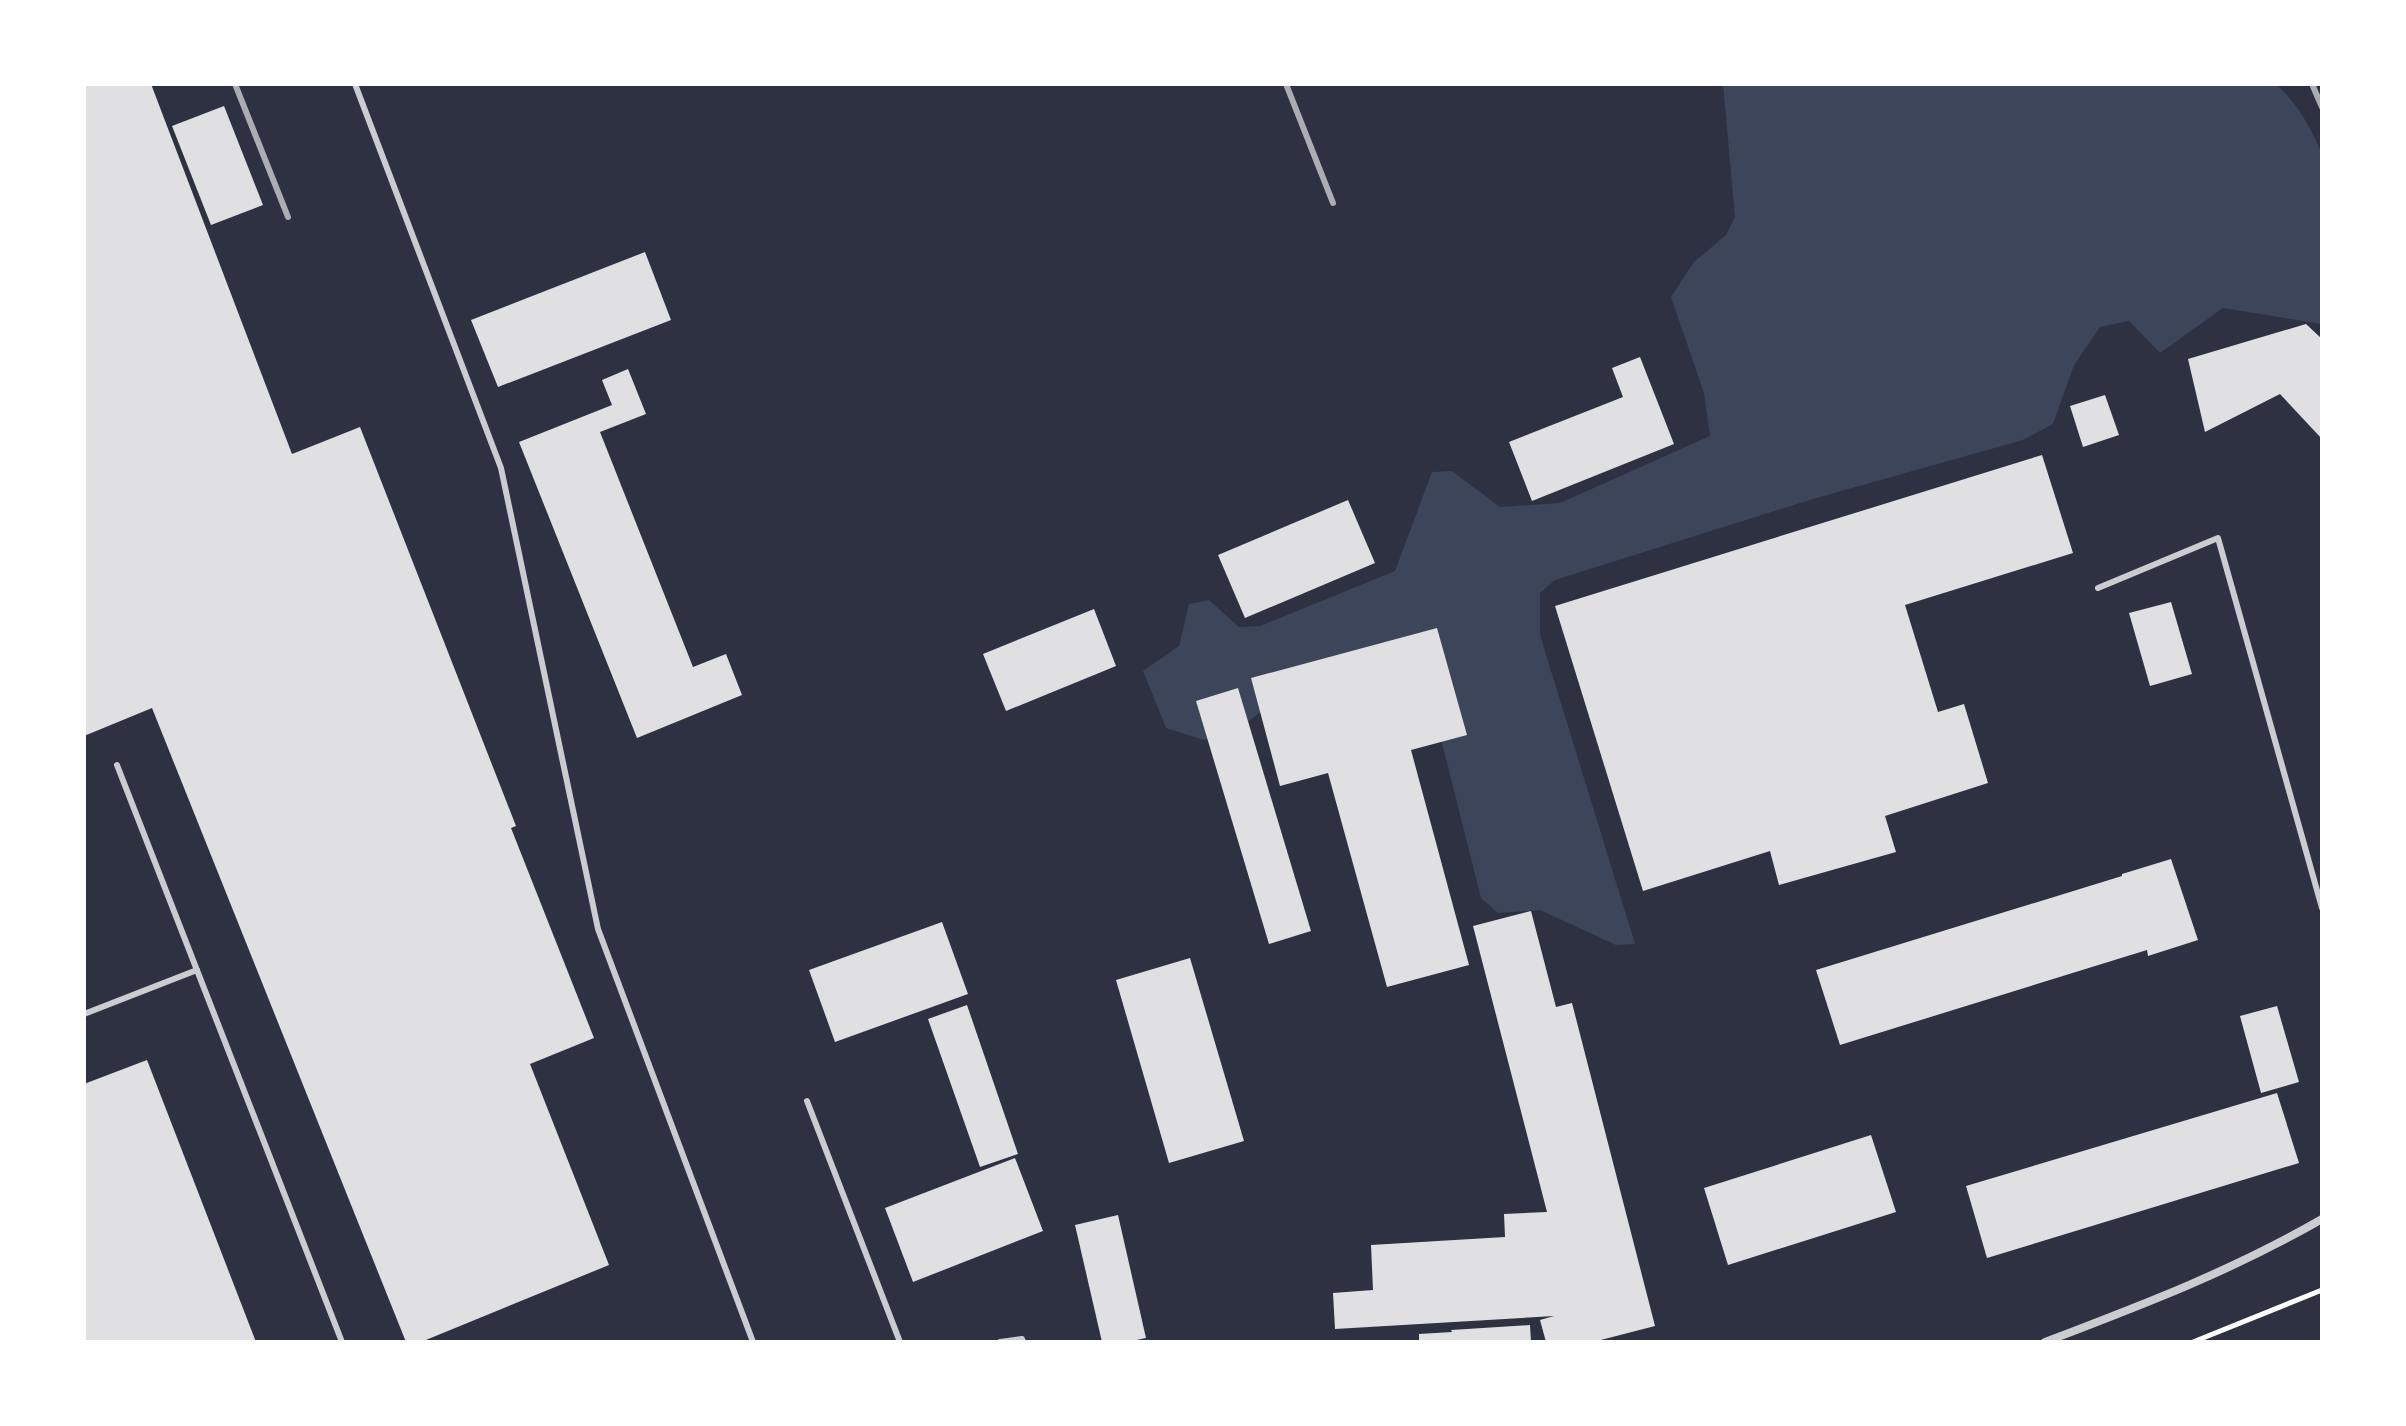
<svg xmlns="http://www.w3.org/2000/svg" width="2406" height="1426" viewBox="0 0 2406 1426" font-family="'Nunito Sans',sans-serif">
<rect width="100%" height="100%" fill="#2d3142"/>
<path fill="#3c4559" d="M1723,84H2276C2298,104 2311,128 2322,154V324L2223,308L2160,353L2129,321L2100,327L2074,365L2053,424L2023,440L1813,499L1555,580L1540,593V635L1635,944L1616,945L1540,910L1498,913L1481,898L1439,731L1309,675L1241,727L1204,740L1166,728L1143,671L1179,646L1189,604L1209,600L1239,627L1260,626L1395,571L1432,472L1452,471L1500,507L1560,503L1710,436L1704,393L1671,297L1694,262L1726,235L1735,217Z"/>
<g fill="#e0e0e3">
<path d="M84,84H151L292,454L360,427L516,826L511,828L594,1038L530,1064L609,1265L421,1342H406L152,708L84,736Z"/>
<path d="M224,106L263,205L211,225L172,126Z"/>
<path d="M645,252L671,320L498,387L471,320Z"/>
<path d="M2306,324L2322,339V439L2280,394L2205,432L2188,359Z"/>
<path d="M1640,357L1674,444L1532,501L1509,442L1623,397L1612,368Z"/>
<path d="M628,369L646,414L600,432L693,667L726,654L742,695L637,738L519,442L612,405L602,380Z"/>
<path d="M2105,395L2119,435L2083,447L2070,406Z"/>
<path d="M2042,455L2073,553L1905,605L1938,712L1964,704L1988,783L1885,816L1896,852L1779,885L1770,851L1643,891L1555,606Z"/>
<path d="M1348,500L1375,563L1245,618L1218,555Z"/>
<path d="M2171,602L2192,674L2150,686L2129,613Z"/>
<path d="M1094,609L1116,666L1006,711L983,654Z"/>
<path d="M1437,628L1467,735L1411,750L1469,965L1387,987L1328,773L1280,786L1251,678Z"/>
<path d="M1238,688L1311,931L1269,944L1196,701Z"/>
<path d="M2171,859L2198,940L2148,956L2147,950L1840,1045L1816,970L2122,876V874Z"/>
<path d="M1531,911L1556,1007L1572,1003L1655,1326L1593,1342H1546L1540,1320L1554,1316L1335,1329L1333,1293L1373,1290L1371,1245L1505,1237L1504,1214L1547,1212L1473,926Z"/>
<path d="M942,922L968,994L835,1042L809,970Z"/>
<path d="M1190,958L1244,1141L1169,1163L1116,980Z"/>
<path d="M967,1005L1018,1154L980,1167L928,1019Z"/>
<path d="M2277,1006L2299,1082L2261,1093L2240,1016Z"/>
<path d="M147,1060L256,1342H84V1084Z"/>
<path d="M2277,1093L2299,1163L1987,1258L1966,1186Z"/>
<path d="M1871,1135L1896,1212L1728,1265L1704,1188Z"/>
<path d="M1015,1158L1043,1231L913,1282L885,1208Z"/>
<path d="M1118,1215L1146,1338L1127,1342H1102L1075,1225Z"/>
<path d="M1530,1325L1531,1342H1419V1334L1452,1332L1451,1330Z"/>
</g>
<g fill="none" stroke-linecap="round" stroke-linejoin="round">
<path stroke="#fff" stroke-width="5" d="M2193,1342L2322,1290"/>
<g stroke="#caccd0" stroke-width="6">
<path d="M355,84L501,468L598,929L753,1342"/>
<path d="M2098,588L2218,538L2322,908"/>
<path d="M117,765L342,1342"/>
<path d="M84,1014L197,970"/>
<path d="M807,1101L900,1342"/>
<path d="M1000,1342L1022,1339L1023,1342"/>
</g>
<path stroke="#caccd0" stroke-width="8" d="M2045,1342C2142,1305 2232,1271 2322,1219"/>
<g stroke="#abadb3" stroke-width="6">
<path d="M235,84L288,217"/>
<path d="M1286,84L1333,203"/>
<path d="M2312,84L2322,107"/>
</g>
</g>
<rect width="2406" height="1426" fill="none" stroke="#ffffff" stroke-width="172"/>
</svg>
